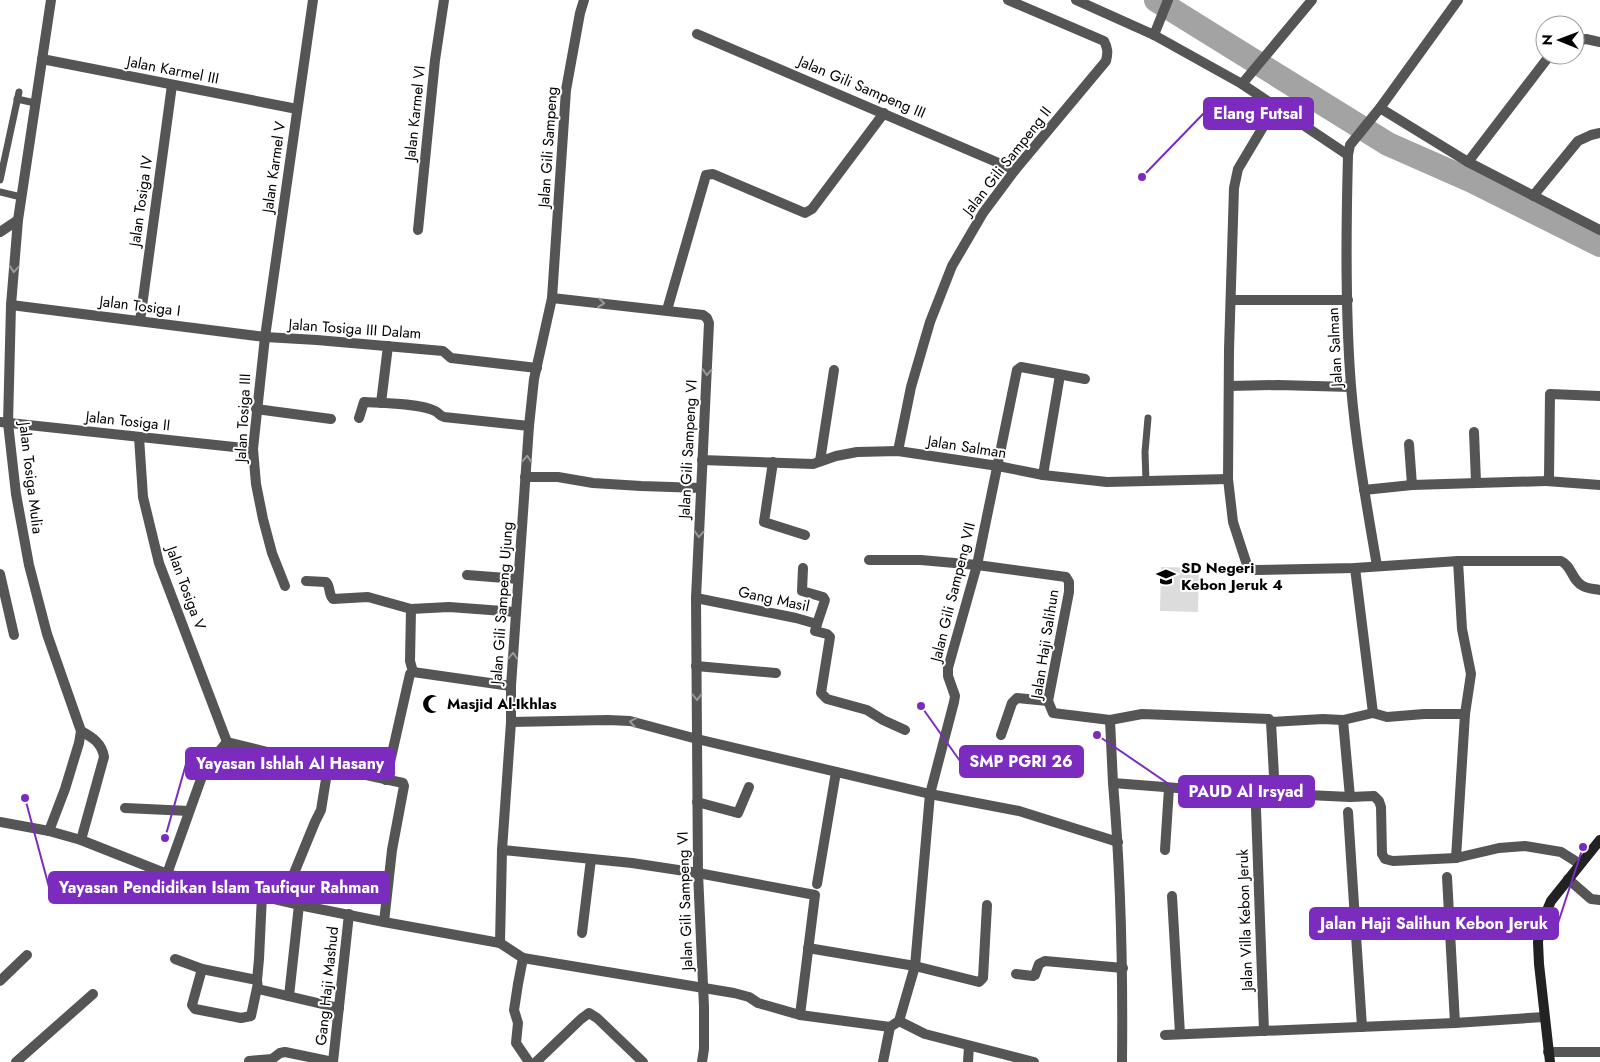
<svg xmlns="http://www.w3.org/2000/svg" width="1600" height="1062" viewBox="0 0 1600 1062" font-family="Jost,sans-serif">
<rect width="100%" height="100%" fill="#fff"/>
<path fill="#dcdcdc" d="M1161,567L1199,568L1198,612L1160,611Z"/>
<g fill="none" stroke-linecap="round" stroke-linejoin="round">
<path stroke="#a3a3a3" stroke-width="24" d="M1156,0L1388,144L1472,181L1600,245"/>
<g stroke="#555" stroke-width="7">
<path d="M17,99L35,103"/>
<path d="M0,180L19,92"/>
<path d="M0,192L21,197"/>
<path d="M1146,481L1145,452L1148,418"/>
</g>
<g stroke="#555" stroke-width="10">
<path d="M1076,0L1154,35L1242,84L1348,155"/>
<path d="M697,34L1015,170"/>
<path d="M1154,35L1168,0"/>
<path d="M1575,41L1586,39L1600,42"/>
<path d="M42,59L297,109"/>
<path d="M1242,84L1312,0"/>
<path d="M1275,107L1238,169L1234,188L1229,350L1228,479L1233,522L1247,565L1255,570L1355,568L1458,561H1561C1572,566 1572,581 1583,586C1588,589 1595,589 1600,590"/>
<path d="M1380,108L1468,162L1600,230"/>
<path d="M1468,162L1550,55"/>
<path d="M1533,196L1578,141L1591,135L1600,133"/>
<path d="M418,230L435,60L444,0"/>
<path d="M0,232L18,220"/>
<path d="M552,298L703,315L707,318L709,323L696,598L698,873L704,1007V1049L702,1062"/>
<path d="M1231,300H1348"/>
<path d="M11,305L265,337L317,340L443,351L451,358L537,368"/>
<path d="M667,310L706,175L713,174L805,213L812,209L884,113"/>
<path d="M140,321L172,85"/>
<path d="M1229,386L1278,385L1351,387"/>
<path d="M381,403L388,346"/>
<path d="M256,409L331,419"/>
<path d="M359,418L364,402C382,403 419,403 435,411C439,413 440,416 444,417L529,426"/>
<path d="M0,422L253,449"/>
<path d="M1474,432L1476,482"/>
<path d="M139,437L143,497L159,563L227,742"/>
<path d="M1409,444L1412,485"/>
<path d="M898,451L911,387L930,322L952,266L983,213L1015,170L1106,61C1108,53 1108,48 1104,41L1008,0"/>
<path d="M702,460L813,464L836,456L857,452L898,451L998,466L1043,475L1107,482L1228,479"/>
<path d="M820,461L834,370"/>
<path d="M773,462L764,522L805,535"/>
<path d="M1043,475L1060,375"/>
<path d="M525,477H558L593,483L641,486L701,488"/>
<path d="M1546,481L1600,485"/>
<path d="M1364,490L1412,485L1546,481L1549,477L1550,394L1600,396"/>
<path d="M869,560H921L977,565L1066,577L1069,582V592L1048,701L1053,713L1110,720L1142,714L1269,719L1271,722L1275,794"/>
<path d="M1377,566C1367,507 1356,447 1351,386C1345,310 1346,232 1348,155L1350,145L1380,108L1458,0"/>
<path d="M803,568L802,591L823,597L825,600L817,624"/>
<path d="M1355,568L1373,713"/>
<path d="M0,574L14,635"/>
<path d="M467,575L518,579"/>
<path d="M306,581L326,582C331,587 328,594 333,599L368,597L411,609L449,607L516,612"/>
<path d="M285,586L272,553L263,519L256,484L253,449L265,337L313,0"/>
<path d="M696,598L796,618L817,624L815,631L827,634L830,637L821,693L827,699L867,710L883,720L905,730"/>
<path d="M696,666L776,673"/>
<path d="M413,672L511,686"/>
<path d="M1110,720L1113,783"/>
<path d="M1343,720L1350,797"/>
<path d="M511,722L608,720L630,721L697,739L930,794L1019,811L1118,842"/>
<path d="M1271,722L1323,719L1343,720L1373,713L1387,717L1424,714H1465"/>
<path d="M1001,735L1012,703L1017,698L1048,701"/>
<path d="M227,742L307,762L403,783L404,786L392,850L384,922"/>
<path d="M386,780L410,674L413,672L410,661L411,609"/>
<path d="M697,802L738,813L749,787"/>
<path d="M125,808L189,811"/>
<path d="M1256,809L1264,1031"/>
<path d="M1348,812L1362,1027"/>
<path d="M0,822L49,831L81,840L167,874L299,905L384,922L500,943L523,958L518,984L514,1010L518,1023L516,1043L529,1062"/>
<path d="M49,831L65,789L79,743L81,731L47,634L29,565L16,494L8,423L11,305L18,220L51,0"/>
<path d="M81,840L104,757C102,743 92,737 81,731"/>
<path d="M502,850L632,863L698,873L815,895L800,1015"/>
<path d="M1165,850L1169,788"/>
<path d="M1456,858L1465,714L1471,674L1462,629L1458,561"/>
<path d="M167,874L205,768L227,742"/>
<path d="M1447,877L1455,1023"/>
<path d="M1568,879L1591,899L1600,900"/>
<path d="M817,884L836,772"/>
<path d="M1172,896L1180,1034"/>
<path d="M283,900L315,822L321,810L327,773"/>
<path d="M582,933L591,859"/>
<path d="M500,943L502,850L511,722V686L529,426L534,379L552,298L566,90L580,13L584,0"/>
<path d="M808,948L915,966L979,982L983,978L987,905"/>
<path d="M523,958L734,993L749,997L758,1003L800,1015L890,1027"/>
<path d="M175,959L202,969L257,980L258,989L339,1008"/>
<path d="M202,969L192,1005L195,1009L241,1018L251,1016L257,988"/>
<path d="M1016,974L1033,976L1035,975L1039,964L1045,961L1123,968"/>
<path d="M257,980L259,959L262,895"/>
<path d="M0,981L27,955"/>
<path d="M289,996L299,905"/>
<path d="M899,1021L925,1034L1034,1062"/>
<path d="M1165,1035L1455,1023L1544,1017"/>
<path d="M1548,1052H1600"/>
<path d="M249,1061L272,1059L280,1053L285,1052L333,1062"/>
<path d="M16,1062L93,994"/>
<path d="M333,1062L349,914"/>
<path d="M536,1062L581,1019L589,1013L597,1018L643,1062"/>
<path d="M883,1062L890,1027L899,1021L915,966L930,794L954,702L955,696L948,676V668L977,565L1017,370L1021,367L1085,379"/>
<path d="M968,1062L969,1046"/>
<path d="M1122,1062C1123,969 1121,876 1113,783L1203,790L1350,797L1374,796L1379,801L1381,807L1382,854L1385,859L1393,861L1456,858L1499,848L1525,846L1561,852L1580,864"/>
</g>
<path stroke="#222" stroke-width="10" d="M1550,1062L1539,964L1538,942L1541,924L1551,901L1600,840"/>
</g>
<defs><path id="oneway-chevron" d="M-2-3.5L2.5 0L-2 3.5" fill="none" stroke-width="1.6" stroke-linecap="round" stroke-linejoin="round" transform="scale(1.25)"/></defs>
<g stroke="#999">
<use href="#oneway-chevron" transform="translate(14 269) rotate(95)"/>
<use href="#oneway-chevron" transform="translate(601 303) rotate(6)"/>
<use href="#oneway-chevron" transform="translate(707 372) rotate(93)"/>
<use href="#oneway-chevron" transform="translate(527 459) rotate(-86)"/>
<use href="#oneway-chevron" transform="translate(699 534) rotate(93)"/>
<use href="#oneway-chevron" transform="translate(513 656) rotate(-86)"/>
<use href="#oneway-chevron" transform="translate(697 697) rotate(89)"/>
<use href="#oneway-chevron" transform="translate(633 722) rotate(-169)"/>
</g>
<defs>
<g id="school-bare" transform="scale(1.5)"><path d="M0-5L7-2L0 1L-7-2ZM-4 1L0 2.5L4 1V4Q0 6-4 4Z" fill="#000" stroke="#fff" stroke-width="2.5" paint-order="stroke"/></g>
<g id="mosque-bare" transform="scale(1.5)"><path d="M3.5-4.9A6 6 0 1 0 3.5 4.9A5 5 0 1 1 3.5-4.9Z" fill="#000" stroke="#fff" stroke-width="2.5" paint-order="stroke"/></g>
</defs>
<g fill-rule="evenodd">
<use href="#school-bare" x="1166" y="577"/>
<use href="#mosque-bare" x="432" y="704"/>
</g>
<g text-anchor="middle" stroke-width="4" stroke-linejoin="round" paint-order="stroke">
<g font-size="15" fill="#000" stroke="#fff">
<text transform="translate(173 70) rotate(11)" y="5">Jalan Karmel III</text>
<text transform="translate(862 87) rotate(23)" y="5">Jalan Gili Sampeng III</text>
<text transform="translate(415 113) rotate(-84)" y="5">Jalan Karmel VI</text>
<text transform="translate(548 147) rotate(-86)" y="5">Jalan Gili Sampeng</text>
<text transform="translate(1007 161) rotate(-52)" y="5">Jalan Gili Sampeng II</text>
<text transform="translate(274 167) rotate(-82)" y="5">Jalan Karmel V</text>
<text transform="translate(141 201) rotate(-82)" y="5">Jalan Tosiga IV</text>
<text transform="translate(140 306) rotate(7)" y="5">Jalan Tosiga I</text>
<text transform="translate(355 329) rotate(4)" y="5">Jalan Tosiga III Dalam</text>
<text transform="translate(1335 347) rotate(-93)" y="5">Jalan Salman</text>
<text transform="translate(243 418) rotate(-87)" y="5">Jalan Tosiga III</text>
<text transform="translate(128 421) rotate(6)" y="5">Jalan Tosiga II</text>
<text transform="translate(967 447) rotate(9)" y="5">Jalan Salman</text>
<text transform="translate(688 449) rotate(-87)" y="5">Jalan Gili Sampeng VI</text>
<text transform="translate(31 478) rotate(83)" y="5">Jalan Tosiga Mulia</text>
<text transform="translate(186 588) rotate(70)" y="5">Jalan Tosiga V</text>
<text transform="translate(953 592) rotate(-76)" y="5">Jalan Gili Sampeng VII</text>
<text transform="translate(774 599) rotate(12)" y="5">Gang Masil</text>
<text transform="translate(502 603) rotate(-86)" y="5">Jalan Gili Sampeng Ujung</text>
<text transform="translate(1045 644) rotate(-81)" y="5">Jalan Haji Salihun</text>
<text transform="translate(685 901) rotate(-92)" y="5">Jalan Gili Sampeng VI</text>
<text transform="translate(1245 920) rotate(-92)" y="5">Jalan Villa Kebon Jeruk</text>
<text transform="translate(327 986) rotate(-84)" y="5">Gang Haji Mashud</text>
</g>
<g font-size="15" font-weight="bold" fill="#000" stroke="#fff" text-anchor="start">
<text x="1181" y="573">SD Negeri<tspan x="1181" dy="17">Kebon Jeruk 4</tspan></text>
<text x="447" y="709">Masjid Al-Ikhlas</text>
</g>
</g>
<path fill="none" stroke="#7b2cbf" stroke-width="2" d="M1142 177L1204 113M921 706L960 761M165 838L186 764M1097 735L1179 791M25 798L49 887M1583 847L1558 923"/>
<g fill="#7b2cbf" stroke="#fff" stroke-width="2">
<circle cx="1142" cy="177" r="5"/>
<circle cx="921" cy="706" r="5"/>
<circle cx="165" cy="838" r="5"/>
<circle cx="1097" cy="735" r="5"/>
<circle cx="25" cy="798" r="5"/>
<circle cx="1583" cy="847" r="5"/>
</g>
<g fill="#7b2cbf" stroke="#7b2cbf" stroke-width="2">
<rect x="1204" y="98" width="109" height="31" rx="5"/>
<rect x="960" y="746" width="123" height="31" rx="5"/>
<rect x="186" y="748" width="208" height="31" rx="5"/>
<rect x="1179" y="776" width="135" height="31" rx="5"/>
<rect x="49" y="872" width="340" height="31" rx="5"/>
<rect x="1310" y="908" width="248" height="31" rx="5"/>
</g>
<g font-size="16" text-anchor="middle" font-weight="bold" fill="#fff">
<text x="1258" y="119">Elang Futsal</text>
<text x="1021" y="767">SMP PGRI 26</text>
<text x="290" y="769">Yayasan Ishlah Al Hasany</text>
<text x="1246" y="797">PAUD Al Irsyad</text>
<text x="219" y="893">Yayasan Pendidikan Islam Taufiqur Rahman</text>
<text x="1434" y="929">Jalan Haji Salihun Kebon Jeruk</text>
</g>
<g transform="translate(1560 40) rotate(271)"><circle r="24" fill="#ffffff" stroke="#999999"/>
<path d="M0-4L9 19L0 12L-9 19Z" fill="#000000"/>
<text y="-8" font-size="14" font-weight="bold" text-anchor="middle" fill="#000000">N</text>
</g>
</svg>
